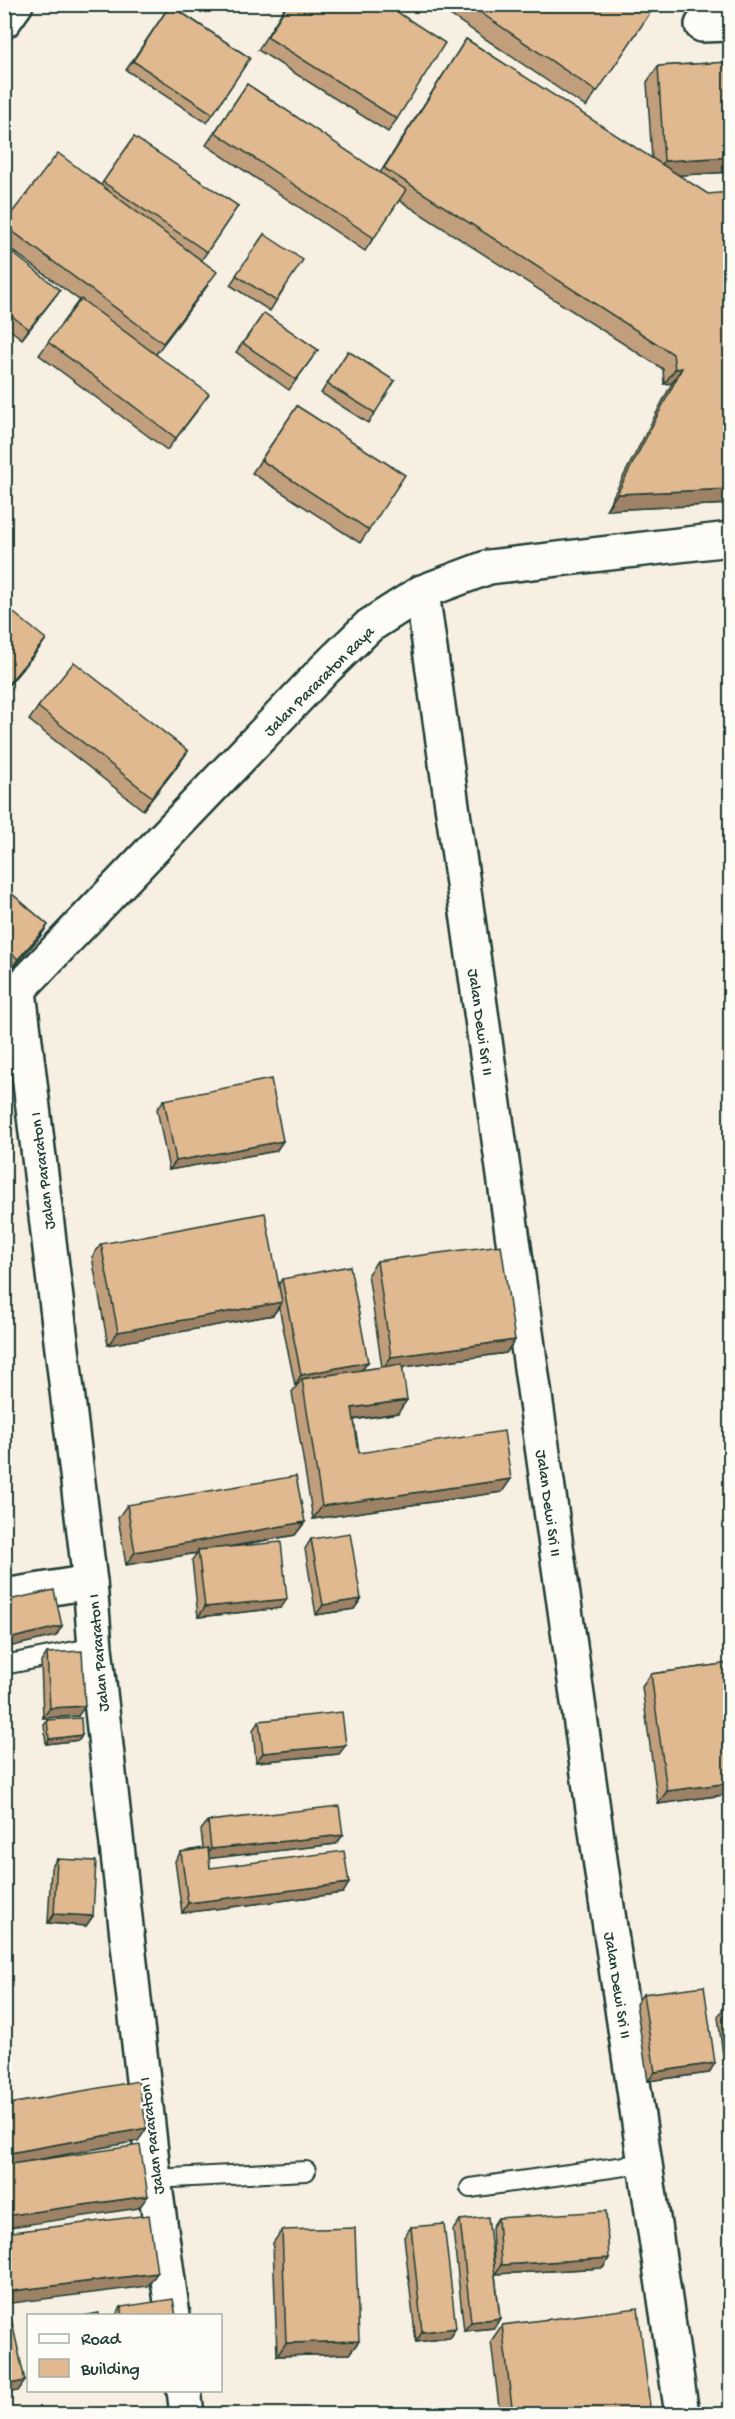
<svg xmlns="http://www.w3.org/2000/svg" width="735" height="2419" viewBox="0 0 735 2419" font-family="'Gochi Hand',sans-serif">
<rect width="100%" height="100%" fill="#f7efe2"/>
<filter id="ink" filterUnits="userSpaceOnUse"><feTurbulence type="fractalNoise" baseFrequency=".0167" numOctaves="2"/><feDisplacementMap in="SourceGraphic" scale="12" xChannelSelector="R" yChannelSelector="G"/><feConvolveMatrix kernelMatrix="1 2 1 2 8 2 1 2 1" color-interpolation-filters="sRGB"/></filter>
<g filter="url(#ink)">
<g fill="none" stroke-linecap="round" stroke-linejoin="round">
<g stroke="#1f3d34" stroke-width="22">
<g id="lane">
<path d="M4,1665L95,1647"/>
<path d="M154,2179L306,2171"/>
<path d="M470,2188L646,2163"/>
</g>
</g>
<g stroke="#1f3d34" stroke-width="38">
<g id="street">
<path d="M702,25L730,24"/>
<path d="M422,592L602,1873L682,2414"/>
<path d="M19,991L90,1582L95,1647L154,2179L173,2316"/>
<path d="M4,1005L325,669L369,626L422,592L489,567L730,539"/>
<path d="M4,1596L90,1582"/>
<path d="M184,2390L187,2414"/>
</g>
</g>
<g stroke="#1f3d34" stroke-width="38">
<path id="secondary" d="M4,21L16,4"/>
</g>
<use href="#lane" stroke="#fdfcf7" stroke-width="18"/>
<use href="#street" stroke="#fdfcf7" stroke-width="33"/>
<use href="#secondary" stroke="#fdfcf7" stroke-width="33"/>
</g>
<g fill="#c19f7c" stroke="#1f3d34" stroke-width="1.5">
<path d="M287,4H385L397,119L388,132L258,50Z"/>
<path d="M434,4H656L586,107Z"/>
<path d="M170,5L250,58L207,123L126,70Z"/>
<path d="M466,39L652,159L647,82L658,66L730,62V172L678,175L730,504L606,510L672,383L664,384L663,369L399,200L365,251L206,145L247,84L380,173Z"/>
<path d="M134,137L238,206L201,261L208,285L156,354L200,407L167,450L39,355L79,300L4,244V223L101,185Z"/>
<path d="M264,234L276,301L270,311L230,285Z"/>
<path d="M4,246L53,299L22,339L4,325Z"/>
<path d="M264,313L318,350L289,390L236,352Z"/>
<path d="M348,351L375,413L368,423L321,393Z"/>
<path d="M297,406L369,530L360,543L252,473Z"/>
<path d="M38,707L188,751L179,764L143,810L29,720Z"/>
<path d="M4,887L48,925L39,938L9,972L4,968Z"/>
<path d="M164,1100L283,1141L276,1151L169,1170L157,1109Z"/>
<path d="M101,1244L279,1284L282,1279L368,1362L362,1370L382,1367L368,1274L377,1261L515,1340L506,1353L403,1367L398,1413L354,1420L359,1453L502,1492L313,1519L292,1392L298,1384L295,1385L279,1307L273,1315L108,1345L92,1257Z"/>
<path d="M127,1505L305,1522L295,1535L230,1547L281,1608L198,1617L192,1560L197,1553L126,1565L118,1518Z"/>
<path d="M311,1539L361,1599L354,1609L316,1615L305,1549Z"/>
<path d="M47,1653L78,1716L43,1718L41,1662Z"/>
<path d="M730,1663V1794L658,1804L642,1687L651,1674Z"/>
<path d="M47,1720L82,1735L79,1740L46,1744L44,1725Z"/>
<path d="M259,1721L339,1754L256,1762L253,1730Z"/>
<path d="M208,1821L343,1835L336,1844L209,1858L210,1868L343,1893L182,1913L175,1861L181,1852L203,1848L201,1830Z"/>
<path d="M57,1859L93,1916L86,1926L48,1923L51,1868Z"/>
<path d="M643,1994L709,2073L648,2081L636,2004Z"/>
<path d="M724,2007H730V2077L726,2078L718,2017Z"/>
<path d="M498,2218L609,2258L603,2268L495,2274L500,2318L494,2328L464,2331L453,2230L460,2220L494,2264L492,2227Z"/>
<path d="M411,2227L456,2328L449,2338L416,2342L404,2237Z"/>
<path d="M282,2230L359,2341L349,2354L277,2356L273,2243Z"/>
<path d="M121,2307L176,2316H115Z"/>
<path d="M502,2325L651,2415H500L491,2341Z"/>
</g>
<g fill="#9d8265" stroke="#1f3d34" stroke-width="1.5">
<path d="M730,157V172L654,177L664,161Z"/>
<path d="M60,290L53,299L22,339L29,329Z"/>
<path d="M682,368L672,383L664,384L675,369Z"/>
<path d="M730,489V504L606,510L617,494Z"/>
<path d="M46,639L39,649L4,691V689Z"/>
<path d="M188,751L179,764L143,810L152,797Z"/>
<path d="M48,925L39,938L9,972L18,959Z"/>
<path d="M283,1141L276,1151L169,1170L176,1161Z"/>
<path d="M282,1302L273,1315L108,1345L118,1332Z"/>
<path d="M515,1340L506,1353L382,1370L391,1357Z"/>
<path d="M368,1362L361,1371L302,1379L298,1384L295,1385L301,1375Z"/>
<path d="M407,1400L398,1413L343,1421L352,1408Z"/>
<path d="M511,1479L502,1492L313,1519L322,1506Z"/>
<path d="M305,1522L295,1535L199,1552L198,1550L197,1553L126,1565L135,1552Z"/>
<path d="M287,1599L281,1608L198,1617L205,1607Z"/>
<path d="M361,1599L354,1609L316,1615L323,1605Z"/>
<path d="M62,1626L56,1636L4,1648V1640Z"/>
<path d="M85,1706L78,1716L43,1718L50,1708Z"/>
<path d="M82,1735L79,1740L46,1744L49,1739Z"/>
<path d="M346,1745L339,1754L256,1762L263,1753Z"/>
<path d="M730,1783V1794L658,1804L667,1791Z"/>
<path d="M343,1835L336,1844L205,1859L211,1849Z"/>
<path d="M349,1883L343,1893L182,1913L188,1903Z"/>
<path d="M54,1914L93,1916L86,1926L48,1923Z"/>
<path d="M715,2063L709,2073L648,2081L655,2072Z"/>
<path d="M730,2071V2077L726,2078Z"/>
<path d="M147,2128L138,2141L4,2166V2154Z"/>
<path d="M148,2196L139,2208L4,2228V2216Z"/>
<path d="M609,2258L603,2268L495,2274L501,2265Z"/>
<path d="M157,2273L148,2286L4,2304V2292Z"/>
<path d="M500,2318L494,2328L464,2331L471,2322Z"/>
<path d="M456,2328L449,2338L416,2342L422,2332Z"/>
<path d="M359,2341L349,2354L277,2356L286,2343Z"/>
<path d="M25,2381L18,2391L4,2393V2385Z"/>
</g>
<g fill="#e0b990" stroke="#1f3d34" stroke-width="1.5">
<path d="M288,4H385L445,43L397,119L267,37Z"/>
<path d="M468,4H656L597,92Z"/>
<path d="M170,5L250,58L213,114L133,61Z"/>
<path d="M466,39L708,194L730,192V489L617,494L682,368L675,369L673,354L384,168Z"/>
<path d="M730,62V157L664,161L658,66Z"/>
<path d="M247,84L406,190L374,238L215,132Z"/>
<path d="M134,137L238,206L207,252L103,182Z"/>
<path d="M58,153L217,272L163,343L4,225V223Z"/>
<path d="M264,234L303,260L276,301L236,275Z"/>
<path d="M4,246L60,290L29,329L4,310Z"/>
<path d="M81,299L209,394L176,438L48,342Z"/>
<path d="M264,313L318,350L296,380L243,343Z"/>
<path d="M348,351L395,381L375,413L327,384Z"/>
<path d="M297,406L405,475L369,530L261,460Z"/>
<path d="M9,609L46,639L4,689V614Z"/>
<path d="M74,662L188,751L152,797L38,707Z"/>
<path d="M4,887L48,925L18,959L4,947Z"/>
<path d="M271,1079L283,1141L176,1161L164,1100Z"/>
<path d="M265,1213L282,1302L118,1332L101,1244Z"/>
<path d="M501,1245L515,1340L391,1357L377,1261Z"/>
<path d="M350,1266L368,1362L301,1375L282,1279Z"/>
<path d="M402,1364L407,1400L352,1408L359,1453L504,1431L511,1479L322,1506L302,1379Z"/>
<path d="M296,1476L305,1522L135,1552L127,1505Z"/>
<path d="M350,1533L361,1599L323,1605L311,1539Z"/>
<path d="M281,1542L287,1599L205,1607L198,1550Z"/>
<path d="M54,1590L62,1626L4,1640V1601Z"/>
<path d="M82,1651L85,1706L50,1708L47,1653Z"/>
<path d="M730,1663V1783L667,1791L651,1674Z"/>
<path d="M342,1712L346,1745L263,1753L259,1721Z"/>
<path d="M81,1718L82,1735L49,1739L47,1720Z"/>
<path d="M339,1806L343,1835L211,1849L208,1821Z"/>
<path d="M208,1848L210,1868L344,1851L349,1883L188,1903L181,1852Z"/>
<path d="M57,1859L96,1861L93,1916L54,1914Z"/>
<path d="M704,1986L715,2063L655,2072L643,1994Z"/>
<path d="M724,2007H730V2055Z"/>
<path d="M138,2081L147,2128L4,2154V2105Z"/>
<path d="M140,2145L148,2196L4,2216V2165Z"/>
<path d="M606,2211L609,2258L501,2265L498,2218Z"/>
<path d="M149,2215L157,2273L4,2292V2233Z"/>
<path d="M488,2217L500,2318L471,2322L460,2220Z"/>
<path d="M444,2224L456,2328L422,2332L411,2227Z"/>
<path d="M355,2228L359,2341L286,2343L282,2230Z"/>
<path d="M173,2299L176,2316H123L121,2307Z"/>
<path d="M638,2308L651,2415H513L502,2325Z"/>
<path d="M10,2313L25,2381L4,2385V2315Z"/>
<path d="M99,2313V2316H83Z"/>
</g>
</g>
<g text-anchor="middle" stroke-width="5" stroke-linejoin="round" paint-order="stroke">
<g font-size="16" fill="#1f3d34" stroke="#fdfcf7">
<text transform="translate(318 680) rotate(-45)" y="6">Jalan Pararaton Raya</text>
<text transform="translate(482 1022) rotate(82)" y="6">Jalan Dewi Sri II</text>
<text transform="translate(41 1171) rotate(-97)" y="6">Jalan Pararaton I</text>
<text transform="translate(550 1503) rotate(82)" y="6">Jalan Dewi Sri II</text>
<text transform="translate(97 1653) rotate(-95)" y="6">Jalan Pararaton I</text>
<text transform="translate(619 1985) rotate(81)" y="6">Jalan Dewi Sri II</text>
<text transform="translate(150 2136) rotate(-97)" y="6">Jalan Pararaton I</text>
</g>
</g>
<rect width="735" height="2419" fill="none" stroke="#fdfcf7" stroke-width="24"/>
<rect x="12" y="12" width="711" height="2395" fill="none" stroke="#1f3d34" stroke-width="2" filter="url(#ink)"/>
<rect x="27" y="2314" width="195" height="78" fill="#fdfcf7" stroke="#a4b0a9" stroke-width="1.5"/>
<rect x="39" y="2334" width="30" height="9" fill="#fdfcf7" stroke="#a4b0a9" stroke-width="1.5"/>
<text x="81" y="2344" font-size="18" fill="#1f3d34">Road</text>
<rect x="39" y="2359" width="30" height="18" fill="#e0b990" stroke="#a4b0a9" stroke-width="1.5"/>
<text x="81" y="2374" font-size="18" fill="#1f3d34">Building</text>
</svg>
